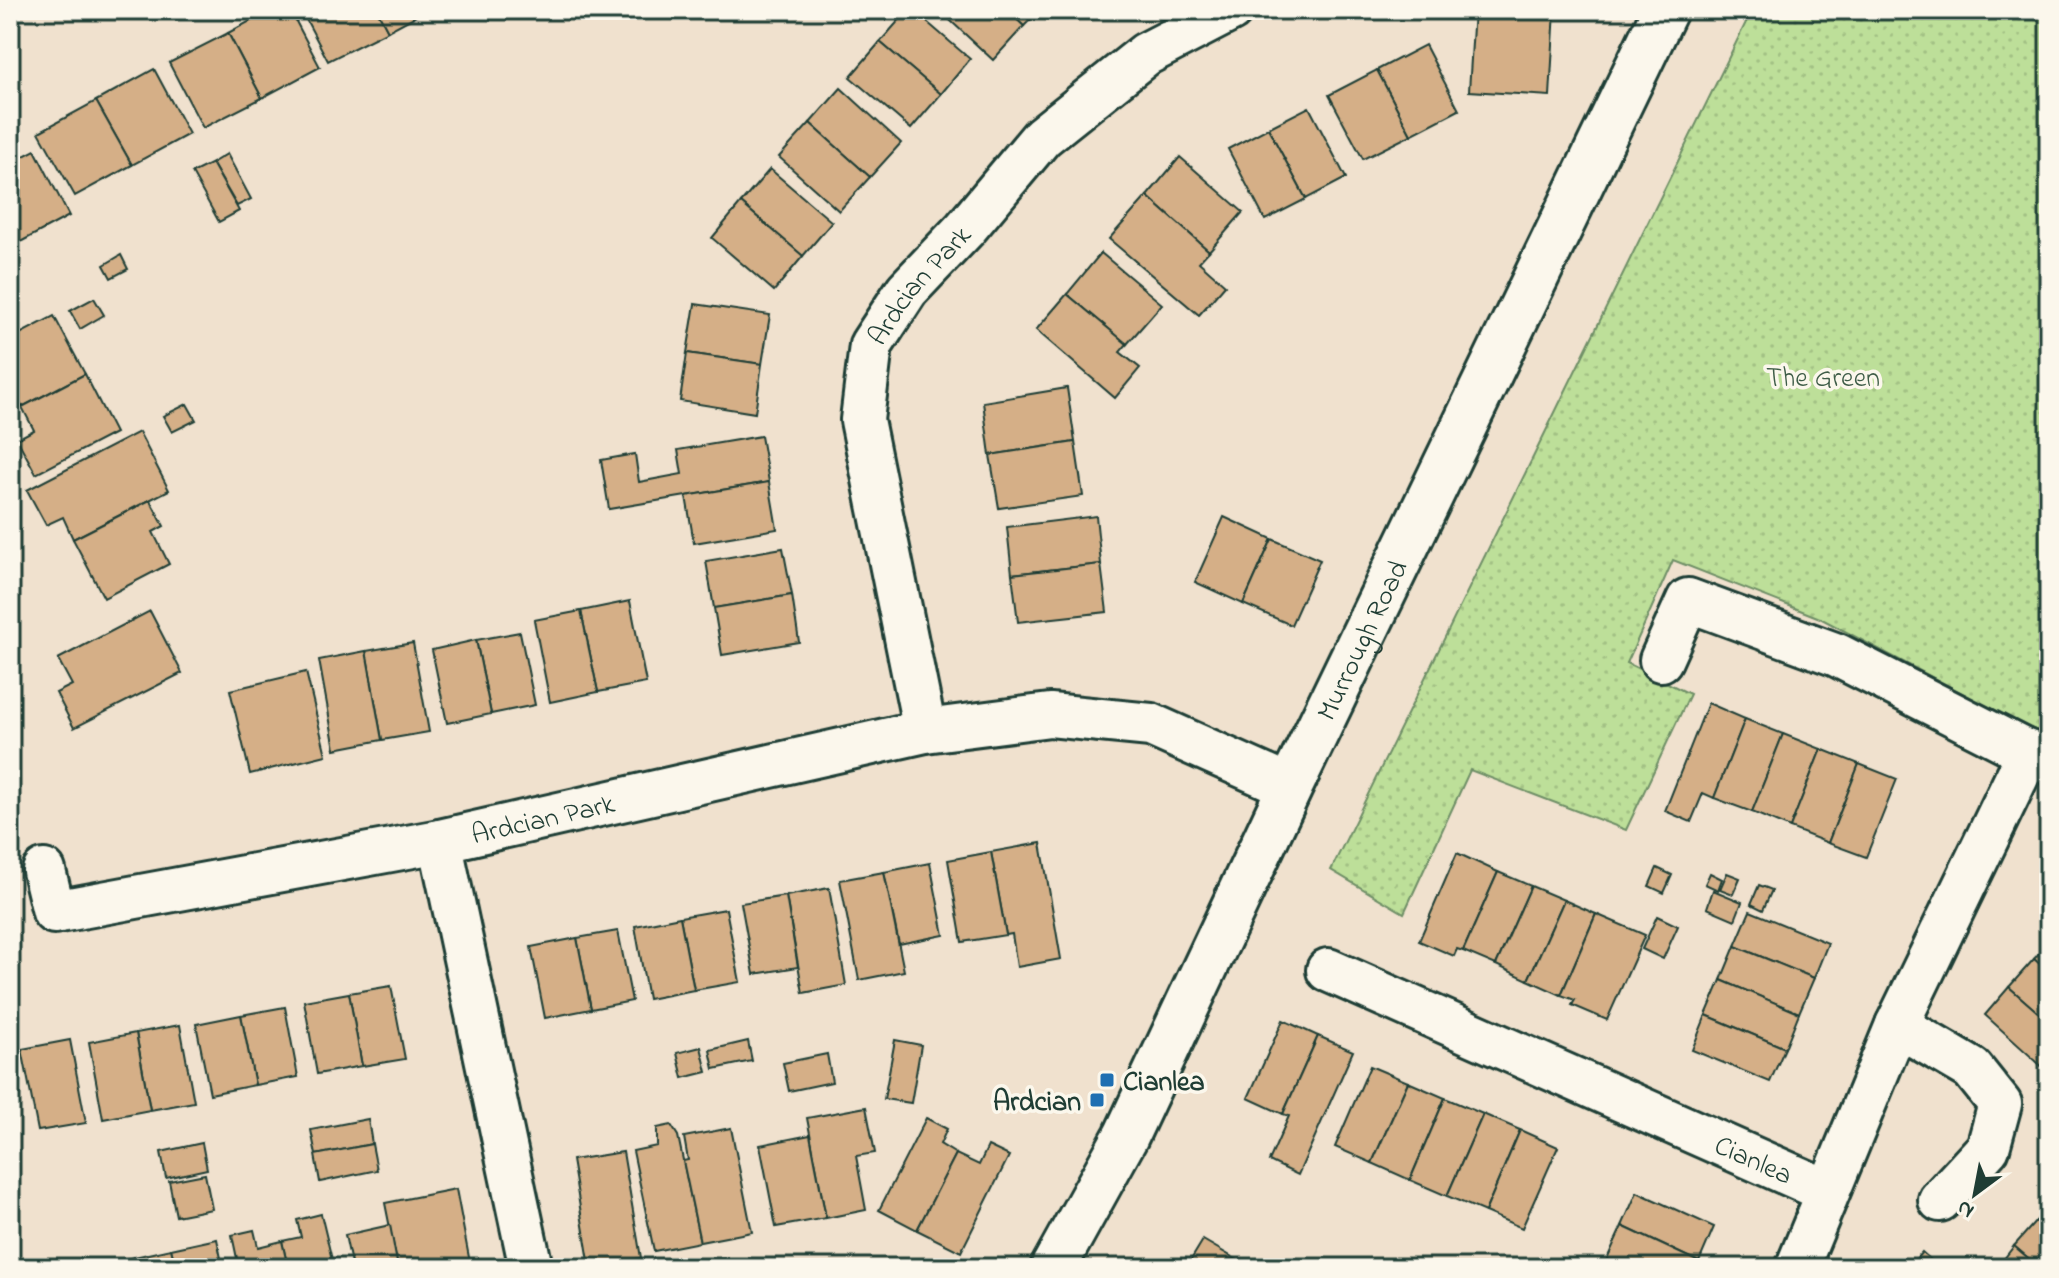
<svg xmlns="http://www.w3.org/2000/svg" width="2059" height="1278" viewBox="0 0 2059 1278" font-family="'Indie Flower',sans-serif">
<defs>
<pattern id="park-dots" width="8" height="8" patternUnits="userSpaceOnUse" patternTransform="scale(2)"><rect width="8" height="8" fill="#bddf99"/><path d="M2 2h.1M6 6h.1" fill="none" stroke="#a2c084" stroke-width="1.8" stroke-linecap="round"/></pattern>
</defs>
<rect width="100%" height="100%" fill="#f0e1ce"/>
<filter id="ink" filterUnits="userSpaceOnUse"><feTurbulence type="fractalNoise" baseFrequency=".0125" numOctaves="2"/><feDisplacementMap in="SourceGraphic" scale="16" xChannelSelector="R" yChannelSelector="G"/><feConvolveMatrix kernelMatrix="1 2 1 2 8 2 1 2 1" color-interpolation-filters="sRGB"/></filter>
<g filter="url(#ink)">
<path fill="url(#park-dots)" stroke="#6e8e66" stroke-width="2" d="M1752,10H2049V739L1820,618L1673,560L1627,663L1690,694L1626,830L1470,770L1404,913L1331,870Z"/>
<g fill="#d5af87" stroke="#1f3d34" stroke-width="2">
<path d="M271,10H290L320,67L262,98L228,33Z"/>
<path d="M301,10H377L388,31L328,61Z"/>
<path d="M377,10H427L388,31Z"/>
<path d="M908,10H913L970,59L941,94L880,42Z"/>
<path d="M939,10H1007L1024,26L993,60Z"/>
<path d="M1007,10H1040L1024,26Z"/>
<path d="M1474,10H1555L1550,96L1469,91Z"/>
<path d="M228,33L262,98L203,128L169,63Z"/>
<path d="M880,42L941,94L911,129L850,77Z"/>
<path d="M1425,45L1459,110L1411,135L1377,70Z"/>
<path d="M154,69L189,134L132,165L96,101Z"/>
<path d="M1377,70L1411,135L1363,159L1329,95Z"/>
<path d="M841,88L901,143L870,177L810,123Z"/>
<path d="M96,101L132,165L75,196L39,132Z"/>
<path d="M1309,107L1346,178L1306,199L1268,128Z"/>
<path d="M810,123L870,177L839,211L779,157Z"/>
<path d="M1268,128L1306,199L1265,220L1228,149Z"/>
<path d="M35,150L69,216L11,247L10,163Z"/>
<path d="M227,154L251,199L237,206L212,163Z"/>
<path d="M1180,157L1243,212L1209,251L1147,196Z"/>
<path d="M212,163L239,211L219,222L192,173Z"/>
<path d="M770,169L832,222L803,256L741,203Z"/>
<path d="M1147,196L1209,251L1199,262L1225,285L1199,315L1109,239Z"/>
<path d="M741,203L803,256L774,291L712,238Z"/>
<path d="M1101,253L1162,304L1127,344L1067,294Z"/>
<path d="M121,255L128,269L111,278L104,265Z"/>
<path d="M1067,294L1127,344L1120,352L1140,368L1115,398L1036,330Z"/>
<path d="M94,298L104,315L80,329L70,311Z"/>
<path d="M695,304L770,315L762,364L687,353Z"/>
<path d="M54,316L85,374L22,407L10,384V339Z"/>
<path d="M687,353L762,364L755,413L680,401Z"/>
<path d="M85,374L115,433L36,474L17,439L34,430L22,407Z"/>
<path d="M1067,388L1075,442L990,455L983,402Z"/>
<path d="M187,404L196,420L172,432L163,416Z"/>
<path d="M139,432L169,490L73,539L63,517L46,525L27,490Z"/>
<path d="M761,436L769,482L609,509L601,460L635,454L639,482L682,474L678,450Z"/>
<path d="M1075,442L1083,496L999,508L990,455Z"/>
<path d="M769,482L777,529L694,543L686,496Z"/>
<path d="M150,500L164,526L153,532L169,564L104,598L73,539Z"/>
<path d="M1096,516L1101,564L1012,574L1007,527Z"/>
<path d="M1224,517L1272,539L1243,604L1195,582Z"/>
<path d="M1272,539L1320,560L1291,625L1243,604Z"/>
<path d="M783,548L792,595L714,608L706,561Z"/>
<path d="M1101,564L1107,612L1018,622L1012,574Z"/>
<path d="M792,595L799,642L722,655L714,608Z"/>
<path d="M630,601L646,683L598,692L581,611Z"/>
<path d="M150,611L182,673L74,728L56,693L72,685L58,659Z"/>
<path d="M581,611L598,692L550,702L534,620Z"/>
<path d="M520,632L535,705L491,714L476,640Z"/>
<path d="M476,640L491,714L447,723L432,650Z"/>
<path d="M413,643L429,732L382,740L366,651Z"/>
<path d="M366,651L382,740L335,749L319,660Z"/>
<path d="M306,672L326,755L250,774L230,690Z"/>
<path d="M1708,703L1745,719L1714,798L1703,793L1691,822L1665,811Z"/>
<path d="M1745,719L1783,734L1752,812L1714,798Z"/>
<path d="M1783,734L1821,749L1790,828L1752,812Z"/>
<path d="M1821,749L1859,764L1828,843L1790,828Z"/>
<path d="M1859,764L1897,779L1866,857L1828,843Z"/>
<path d="M1041,843L1061,959L1017,967L1012,934L1006,935L991,852Z"/>
<path d="M991,852L1006,935L962,942L948,860Z"/>
<path d="M1457,853L1498,872L1463,951L1457,949L1454,956L1419,941Z"/>
<path d="M930,863L944,935L899,944L884,872Z"/>
<path d="M1657,868L1672,875L1664,893L1649,886Z"/>
<path d="M884,872L904,971L859,980L840,880Z"/>
<path d="M1498,872L1531,886L1496,965L1463,951Z"/>
<path d="M1710,873L1722,879L1718,890L1705,884Z"/>
<path d="M1727,873L1740,878L1733,894L1720,889Z"/>
<path d="M1759,885L1772,890L1763,910L1751,904Z"/>
<path d="M1531,886L1564,900L1528,980L1496,965Z"/>
<path d="M829,888L846,985L803,993L786,896Z"/>
<path d="M1713,890L1742,902L1735,920L1707,908Z"/>
<path d="M786,896L798,967L754,974L741,903Z"/>
<path d="M1564,900L1596,914L1561,995L1528,980Z"/>
<path d="M726,909L740,982L694,990L680,917Z"/>
<path d="M1750,911L1828,943L1814,978L1735,946Z"/>
<path d="M1596,914L1645,935L1607,1020L1572,1005L1575,1000L1561,995Z"/>
<path d="M1657,916L1678,926L1663,959L1642,949Z"/>
<path d="M680,917L694,990L648,999L635,926Z"/>
<path d="M618,931L632,1001L591,1009L577,938Z"/>
<path d="M577,938L591,1009L545,1018L531,947Z"/>
<path d="M2049,942V972L2034,959Z"/>
<path d="M1735,946L1814,978L1799,1013L1721,980Z"/>
<path d="M2034,959L2049,972V1022L2009,987Z"/>
<path d="M1721,980L1799,1013L1785,1048L1706,1015Z"/>
<path d="M391,986L405,1059L362,1066L349,993Z"/>
<path d="M2009,987L2049,1022L2048,1072L1985,1015Z"/>
<path d="M349,993L362,1066L317,1074L304,1001Z"/>
<path d="M285,1007L298,1077L255,1085L241,1015Z"/>
<path d="M241,1015L255,1085L210,1094L196,1024Z"/>
<path d="M1706,1015L1785,1048L1770,1082L1692,1050Z"/>
<path d="M1283,1020L1318,1036L1283,1114L1248,1098Z"/>
<path d="M180,1025L194,1102L150,1110L136,1033Z"/>
<path d="M136,1033L150,1110L103,1119L89,1042Z"/>
<path d="M1318,1036L1353,1051L1298,1175L1269,1161L1289,1116L1283,1114Z"/>
<path d="M70,1040L86,1123L38,1131L22,1049Z"/>
<path d="M895,1040L921,1045L911,1103L884,1099Z"/>
<path d="M748,1041L752,1061L714,1069L710,1050Z"/>
<path d="M701,1047L707,1072L683,1078L677,1053Z"/>
<path d="M827,1054L832,1082L789,1091L783,1063Z"/>
<path d="M1370,1066L1408,1082L1372,1163L1335,1147Z"/>
<path d="M1408,1082L1445,1098L1410,1180L1372,1163Z"/>
<path d="M1445,1098L1483,1114L1447,1196L1410,1180Z"/>
<path d="M866,1107L875,1153L856,1156L866,1210L826,1218L807,1118Z"/>
<path d="M1483,1114L1520,1130L1485,1212L1447,1196Z"/>
<path d="M926,1118L947,1129L940,1144L956,1154L917,1230L879,1210Z"/>
<path d="M368,1119L372,1144L316,1155L311,1130Z"/>
<path d="M671,1125L678,1136L700,1242L654,1251L633,1151L657,1146V1128Z"/>
<path d="M731,1128L752,1232L700,1242L683,1161L688,1160L684,1137Z"/>
<path d="M1520,1130L1558,1147L1522,1228L1485,1212Z"/>
<path d="M810,1135L826,1218L776,1227L760,1145Z"/>
<path d="M202,1143L207,1169L166,1178L161,1152Z"/>
<path d="M372,1144L377,1170L320,1182L315,1155Z"/>
<path d="M988,1146L1009,1156L961,1252L917,1230L956,1154L979,1165Z"/>
<path d="M623,1152L641,1258L590,1267L572,1160Z"/>
<path d="M205,1174L212,1209L176,1216L169,1181Z"/>
<path d="M456,1189L471,1268H398L385,1203Z"/>
<path d="M1637,1192L1714,1227L1699,1262L1622,1226Z"/>
<path d="M321,1214L334,1268H288L282,1241L301,1237L297,1220Z"/>
<path d="M2037,1220L2049,1230V1268H2040L2014,1246Z"/>
<path d="M390,1225L398,1268H352L345,1235Z"/>
<path d="M1622,1226L1699,1262L1696,1268H1621L1606,1261Z"/>
<path d="M254,1230L258,1247L282,1241L288,1268H239L232,1235Z"/>
<path d="M217,1239L223,1268H176L171,1249Z"/>
<path d="M1203,1240L1244,1264L1242,1268H1186Z"/>
<path d="M2014,1246L2040,1268H1997Z"/>
<path d="M171,1249L176,1268H127L125,1259Z"/>
<path d="M1922,1252L1940,1268H1908Z"/>
</g>
<g fill="none" stroke-linecap="round" stroke-linejoin="round">
<g stroke="#1f3d34" stroke-width="48">
<g id="minor">
<path d="M1661,660L1688,600L1837,655L2049,763"/>
<path id="s1" d="M925,731L862,420L871,345L907,290L965,229L1042,137L1146,54L1231,10"/>
<path d="M440,841L531,1268"/>
<path id="s2" d="M44,871L54,912L440,841L925,731L1050,715L1151,725L1290,787"/>
<path id="s3" d="M1328,970L1827,1191"/>
<path d="M1897,1025L1972,1069L2000,1104L1988,1148L1940,1200"/>
<path d="M1797,1268L1897,1025L2029,752"/>
</g>
</g>
<g stroke="#1f3d34" stroke-width="50">
<g id="tertiary">
<path id="s4" d="M1053,1268L1126,1136L1290,787L1665,10"/>
</g>
</g>
<use href="#minor" stroke="#fbf7ec" stroke-width="42"/>
<use href="#tertiary" stroke="#fbf7ec" stroke-width="44"/>
</g>
</g>
<g fill="#1f6fb2" stroke="#fbf7ec" stroke-width="3">
<rect x="1099" y="1072" width="16" height="16" rx="4"/>
<rect x="1089" y="1092" width="16" height="16" rx="4"/>
</g>
<g text-anchor="middle" stroke-width="7" stroke-linejoin="round" paint-order="stroke">
<g font-size="28" fill="#1f3d34" stroke="#fbf7ec">
<text dy="10" stroke="none"><textPath href="#s1" startOffset="470">Ardcian Park</textPath></text>
<text dy="10" stroke="none"><textPath href="#s4" startOffset="700">Murrough Road</textPath></text>
<text dy="10" stroke="none"><textPath href="#s2" startOffset="540">Ardcian Park</textPath></text>
<text dy="10" stroke="none"><textPath href="#s3" startOffset="466">Cianlea</textPath></text>
</g>
<g font-size="28" fill="#3f5d48" stroke="#fbf7ec">
<text x="1823" y="386">The Green</text>
</g>
<g font-size="28" font-weight="bold" fill="#1f3d34" stroke="#fbf7ec" text-anchor="start">
<text x="1123" y="1090">Cianlea</text>
<text x="1081" y="1110" text-anchor="end">Ardcian</text>
</g>
</g>
<rect width="2059" height="1278" fill="none" stroke="#fbf7ec" stroke-width="40"/>
<rect x="20" y="20" width="2019" height="1238" fill="none" stroke="#1f3d34" stroke-width="3" filter="url(#ink)"/>
<g transform="translate(1975 1194) rotate(212)" stroke="#fbf7ec" stroke-width="6" paint-order="stroke">
<path d="M0-6L14 30L0 20L-14 30Z" fill="#1f3d34"/>
<text y="-12" font-size="22" font-weight="bold" text-anchor="middle" fill="#1f3d34">N</text>
</g>
</svg>
